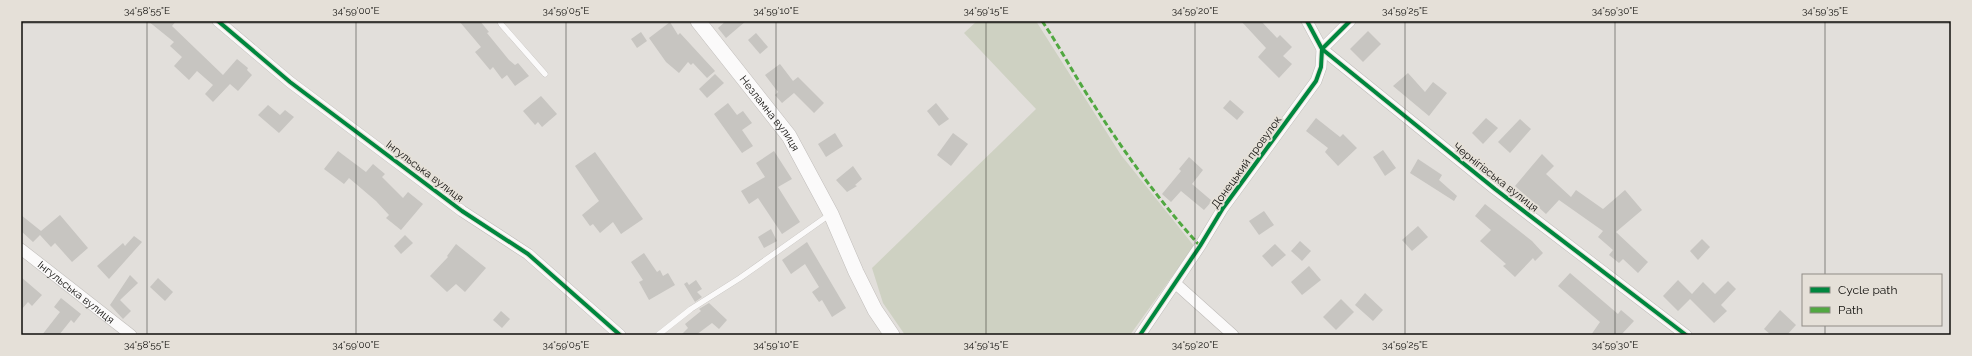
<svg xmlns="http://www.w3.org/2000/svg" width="1972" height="356" viewBox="0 0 1972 356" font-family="Raleway,sans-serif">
<rect width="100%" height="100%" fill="#e2dfdb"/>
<path fill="#ced1c2" d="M977,21H1036L1121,155L1194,246L1130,335H905L883,303L872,268L1036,109L964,33Z"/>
<g fill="#c7c5c1">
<path d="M148,21H176L172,26L223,75L237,59L248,68L247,70L252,75L238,91L230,84L213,102L205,94L213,85L197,71L189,80L174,66L182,57L170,46L174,42Z"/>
<path d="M459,21H480L489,32L487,33L509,60L515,65L518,63L529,76L515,86L507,75L502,79L493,67L490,70L475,52L481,47Z"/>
<path d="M726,21H746L726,38L718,28Z"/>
<path d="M1241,21H1261L1277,38L1280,35L1292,47L1283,56L1292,64L1279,78L1258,57L1266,48Z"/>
<path d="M670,22L678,35L680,33L715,71L707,78L693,63L691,65L688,62L679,73L666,62L649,38Z"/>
<path d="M1368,31L1381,44L1363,62L1350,49Z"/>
<path d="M641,32L647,41L637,48L631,39Z"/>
<path d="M756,33L768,47L760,54L748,40Z"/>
<path d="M780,64L793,81L798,77L824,103L814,113L794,93L782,103L775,95L778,92L765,75Z"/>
<path d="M1408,73L1425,92L1433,82L1447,93L1429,116L1393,86Z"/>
<path d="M715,74L724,83L707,98L699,89Z"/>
<path d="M541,96L557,114L542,127L538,122L535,125L523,111Z"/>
<path d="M1230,100L1244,112L1237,120L1223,108Z"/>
<path d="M728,103L737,115L743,111L752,123L742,130L753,146L742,153L714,114Z"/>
<path d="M936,103L949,119L939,126L927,111Z"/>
<path d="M268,105L280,115L285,110L294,117L279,133L258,115Z"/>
<path d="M1316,118L1340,137L1343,134L1357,148L1338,166L1325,152L1328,148L1306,131Z"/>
<path d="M1486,118L1498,128L1483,144L1472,133Z"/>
<path d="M1520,119L1531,129L1510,153L1498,142Z"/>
<path d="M835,133L843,146L826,157L818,144Z"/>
<path d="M953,133L968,144L951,166L937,155Z"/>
<path d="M1383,150L1396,168L1385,176L1373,157Z"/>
<path d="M338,151L366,172L373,164L385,174L382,177L403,198L408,192L423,204L401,230L386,218L389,215L376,201L349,178L344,184L324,169Z"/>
<path d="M774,151L792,179L778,187L800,222L782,234L758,198L749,204L741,191L765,177L756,163Z"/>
<path d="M595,152L643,219L621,234L613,222L600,233L593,224L590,226L582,215L599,201L575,166Z"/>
<path d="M1542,154L1554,166L1546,174L1571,197L1576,190L1603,209L1625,190L1642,210L1616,232L1648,262L1638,273L1623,259L1619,263L1609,255L1613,250L1598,237L1603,231L1559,200L1546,214L1515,186Z"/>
<path d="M1189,157L1203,170L1192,184L1212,201L1204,210L1181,191L1171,202L1162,194L1181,171L1179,169Z"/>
<path d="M1418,159L1442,175L1439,180L1457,196L1454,201L1410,173Z"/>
<path d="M853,166L862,179L855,185L857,186L847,192L836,180Z"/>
<path d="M1485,204L1532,241L1543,253L1535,261L1533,258L1515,277L1503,266L1506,264L1480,241L1491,230L1475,216Z"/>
<path d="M1264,211L1274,225L1259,235L1249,221Z"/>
<path d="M21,215L41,231L60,215L88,248L72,262L55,243L51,247L40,235L33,242L21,231Z"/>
<path d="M1418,226L1428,237L1412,251L1402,240Z"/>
<path d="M771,229L777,241L764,248L758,237Z"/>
<path d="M405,235L413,243L401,254L394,246Z"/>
<path d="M134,236L142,242L109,279L97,266L123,243L125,246Z"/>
<path d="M1702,239L1710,247L1698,260L1690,251Z"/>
<path d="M1300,241L1311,251L1302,261L1291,251Z"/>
<path d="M807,242L846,308L832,317L822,300L819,302L812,292L819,287L805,264L791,274L782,260Z"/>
<path d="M456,244L486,268L465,292L456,284L447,292L430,276L448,257L447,256Z"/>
<path d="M1275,244L1286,255L1272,267L1262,256Z"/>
<path d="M644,253L657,272L660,270L663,276L668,273L675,285L649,300L639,282L643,280L631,262Z"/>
<path d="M1309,266L1321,280L1302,295L1291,282Z"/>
<path d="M1570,273L1618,314L1621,310L1634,321L1621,335H1591L1600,322L1558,286Z"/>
<path d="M130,275L138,283L120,300L131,311L123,319L110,305Z"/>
<path d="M21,277L42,295L32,306L28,302L21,310Z"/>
<path d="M158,278L173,292L165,301L150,287Z"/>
<path d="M696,280L702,289L697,292L702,297L695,302L684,284L687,282L689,285Z"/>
<path d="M1678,280L1692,294L1703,282L1715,294L1728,281L1736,289L1721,305L1727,311L1714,323L1690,299L1678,311L1663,296Z"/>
<path d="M1365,293L1383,310L1373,321L1355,305Z"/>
<path d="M61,298L81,314L74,323L71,320L59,335H42L60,312L54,307Z"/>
<path d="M1341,299L1354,312L1336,330L1323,317Z"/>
<path d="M709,303L727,320L719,329L712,323L696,335H681L688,328L685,324L701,311L699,309Z"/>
<path d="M1780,310L1796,325L1787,335H1771L1764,329Z"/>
<path d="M501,311L510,319L502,328L493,320Z"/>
</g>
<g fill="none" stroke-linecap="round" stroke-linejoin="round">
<g stroke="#c0bdba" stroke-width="6">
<g id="lane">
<path d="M500,21L501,24L545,74"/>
<path d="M658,335L691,309L740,278L829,215"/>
</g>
</g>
<g stroke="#c0bdba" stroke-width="12">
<g id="street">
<path d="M218,21L290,82L462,211L528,254L620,335"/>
<path d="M1307,21L1322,49L1495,189L1686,335"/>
<path id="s1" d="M21,249L131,335"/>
<path d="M1175,283L1233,335"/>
<path d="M1140,335L1200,246L1223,208L1316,81L1321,67L1322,49L1350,21"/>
</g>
</g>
<g stroke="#c0bdba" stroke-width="16">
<g id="secondary">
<path id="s2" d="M698,21L789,136L831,214L856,272L875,310L892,335"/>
</g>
</g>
<use href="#lane" stroke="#fbfafa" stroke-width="5.5"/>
<use href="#street" stroke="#fbfafa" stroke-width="11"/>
<use href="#secondary" stroke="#fbfafa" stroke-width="15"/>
<path stroke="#51a841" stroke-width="3" stroke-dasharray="6 3" stroke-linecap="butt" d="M1042,21C1060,47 1074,75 1092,102C1124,152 1160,202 1200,246"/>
<g stroke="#e5e0d8" stroke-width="6">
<g id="cycleway">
<path d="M218,21L290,82L462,211L528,254L620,335"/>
<path d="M1307,21L1322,49L1495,189L1686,335"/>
<path d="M1140,335L1200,246L1223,208L1316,81L1321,67L1322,49L1350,21"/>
</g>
</g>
<use href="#cycleway" stroke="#00873e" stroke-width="4"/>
</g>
<path fill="none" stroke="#100f0c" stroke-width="1" stroke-opacity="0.45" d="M147,21V335M356,21V335M566,21V335M776,21V335M986,21V335M1195,21V335M1405,21V335M1615,21V335M1825,21V275M21,23H1951M1825,325V335"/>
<g text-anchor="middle" stroke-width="4" stroke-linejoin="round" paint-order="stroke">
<g font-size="11" fill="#100f0c" stroke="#e5e0d8">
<text dy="4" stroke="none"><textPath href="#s2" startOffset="117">Незламна вулиця</textPath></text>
<text transform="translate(1246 162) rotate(-54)" y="4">Донецький провулок</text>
<text transform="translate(425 171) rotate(37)" y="4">Інгульська вулиця</text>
<text transform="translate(1496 177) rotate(38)" y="4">Чернігівська вулиця</text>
<text dy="4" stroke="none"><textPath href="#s1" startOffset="70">Інгульська вулиця</textPath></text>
</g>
</g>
<rect width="1972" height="356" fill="none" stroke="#e5e0d8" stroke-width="44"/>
<rect x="1802" y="274" width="140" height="52" fill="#e5e0d8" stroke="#908c86"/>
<rect x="1810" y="287" width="20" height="6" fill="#00873e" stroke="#908c86"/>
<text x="1838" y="294" font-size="12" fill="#100f0c">Cycle path</text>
<rect x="1810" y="307" width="20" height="6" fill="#51a841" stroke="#908c86"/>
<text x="1838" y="314" font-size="12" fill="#100f0c">Path</text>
<rect x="22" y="22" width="1928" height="312" fill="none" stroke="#100f0c" stroke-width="1.5"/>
<g font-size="10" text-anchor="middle" fill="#100f0c">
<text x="147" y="14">34°58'55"E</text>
<text x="356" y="14">34°59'00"E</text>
<text x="566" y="14">34°59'05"E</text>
<text x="776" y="14">34°59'10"E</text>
<text x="986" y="14">34°59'15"E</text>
<text x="1195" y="14">34°59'20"E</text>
<text x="1405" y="14">34°59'25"E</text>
<text x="1615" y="14">34°59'30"E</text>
<text x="1825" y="14">34°59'35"E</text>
<text x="147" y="348">34°58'55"E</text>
<text x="356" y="348">34°59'00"E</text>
<text x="566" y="348">34°59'05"E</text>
<text x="776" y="348">34°59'10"E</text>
<text x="986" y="348">34°59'15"E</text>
<text x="1195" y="348">34°59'20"E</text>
<text x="1405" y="348">34°59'25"E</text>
<text x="1615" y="348">34°59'30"E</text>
</g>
</svg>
